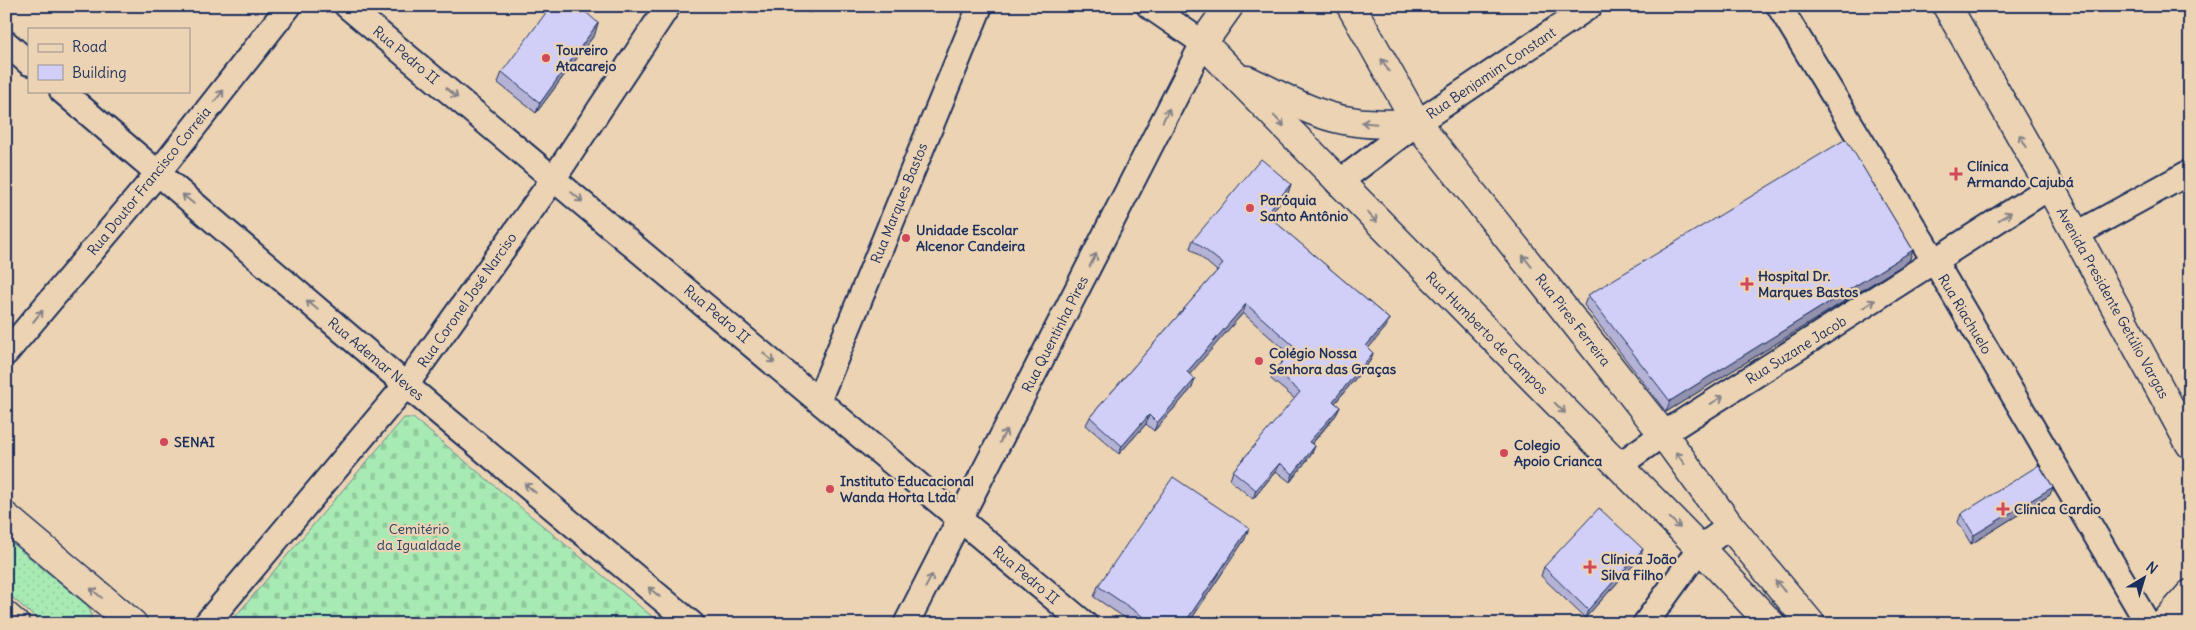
<svg xmlns="http://www.w3.org/2000/svg" width="2196" height="630" viewBox="0 0 2196 630" font-family="Delius,sans-serif">
<defs>
<pattern id="grass-dots" width="8" height="8" patternUnits="userSpaceOnUse" patternTransform="scale(1.25)"><rect width="8" height="8" fill="#a8eab4"/><path d="M2 2h.1M6 6h.1" fill="none" stroke="#90c99d" stroke-width="1.8" stroke-linecap="round"/></pattern>
<pattern id="cemetery-stones" width="16" height="16" patternUnits="userSpaceOnUse" patternTransform="scale(1.25)"><rect width="16" height="16" fill="#a8eab4"/><path d="M2 7V4a2 2 0 0 1 4 0v3zM10 15v-3a2 2 0 0 1 4 0v3z" fill="#90c99d"/></pattern>
</defs>
<rect width="100%" height="100%" fill="#ebd3b3"/>
<filter id="ink" filterUnits="userSpaceOnUse"><feTurbulence type="fractalNoise" baseFrequency=".02" numOctaves="2"/><feDisplacementMap in="SourceGraphic" scale="10" xChannelSelector="R" yChannelSelector="G"/><feConvolveMatrix kernelMatrix="1 2 1 2 8 2 1 2 1" color-interpolation-filters="sRGB"/></filter>
<g filter="url(#ink)">
<path fill="url(#grass-dots)" stroke="#628c89" d="M6,538L89,607L91,614L90,624H43L6,592Z"/>
<path fill="url(#cemetery-stones)" stroke="#628c89" d="M404,418H413L661,624H229Z"/>
<g fill="none" stroke-linecap="round" stroke-linejoin="round">
<g stroke="#1b2f5e" stroke-width="28">
<g id="street">
<path d="M347,6L1085,624"/>
<path d="M1779,6L1935,262L2148,624"/>
<path d="M6,43L29,63"/>
<path d="M62,91L406,385L692,624"/>
<path d="M1338,183L1417,123L1590,6"/>
<path d="M2075,235L2190,172"/>
<path d="M6,353L158,173L289,6"/>
<path d="M819,399L980,6"/>
<path d="M1618,466L1663,434L2050,187"/>
<path d="M206,624L406,385L554,178L668,6"/>
<path d="M906,624L1203,43L1149,6"/>
<path d="M1645,624L1700,548L1730,526"/>
</g>
</g>
<g stroke="#1b2f5e" stroke-width="31">
<g id="secondary">
<path d="M1229,6L1203,43L1700,548L1771,624"/>
<path d="M1351,6L1417,123L1663,434L1730,526L1811,624"/>
<path d="M1947,6L2050,187L2190,444"/>
<path d="M1247,80C1278,94 1311,114 1344,120C1368,125 1393,124 1417,123"/>
<path d="M6,517L133,624"/>
<path d="M6,616L15,624"/>
<path d="M2164,624L2190,594"/>
</g>
</g>
<use href="#street" stroke="#ebd3b3" stroke-width="24"/>
<use href="#secondary" stroke="#ebd3b3" stroke-width="28"/>
</g>
<g fill="#b4b2d5" stroke="#1b2f5e">
<path d="M792,6H812L810,13Z"/>
<path d="M595,34L536,113L498,83L502,72Z"/>
<path d="M1291,184L1288,193L1268,216L1389,319L1386,327L1368,348L1373,353L1370,361L1335,403L1340,407L1336,415L1312,444L1315,446L1311,455L1290,482L1276,471L1253,499L1230,480L1233,471L1295,399L1271,379L1275,370L1289,354L1243,313L1189,374L1192,388L1154,431L1146,424L1119,454L1086,425L1090,417L1217,271L1190,248L1193,240Z"/>
<path d="M1913,250L1909,261L1666,412L1584,305L1588,295Z"/>
<path d="M2050,495L1971,544L1958,522L1961,514Z"/>
<path d="M1245,539L1188,624H1134L1094,597L1098,586Z"/>
<path d="M1640,558L1585,618L1541,576L1544,567Z"/>
</g>
<g fill="#9291ae" stroke="#1b2f5e">
<path d="M598,23L595,34L536,113L540,103Z"/>
<path d="M1291,184L1288,193L1263,222L1266,214Z"/>
<path d="M1913,250L1909,261L1666,412L1670,401Z"/>
<path d="M1246,304L1243,313L1184,381L1187,372Z"/>
<path d="M1389,319L1386,327L1363,355L1366,346Z"/>
<path d="M1373,353L1370,361L1330,409L1333,401Z"/>
<path d="M1195,379L1192,388L1154,431L1157,423Z"/>
<path d="M1340,407L1336,415L1306,450L1309,442Z"/>
<path d="M1149,415L1146,424L1119,454L1122,446Z"/>
<path d="M1315,446L1311,455L1290,482L1293,474Z"/>
<path d="M1280,463L1276,471L1253,499L1256,490Z"/>
<path d="M2053,487L2050,495L1971,544L1974,535Z"/>
<path d="M1249,528L1245,539L1188,624H1184Z"/>
<path d="M1643,549L1640,558L1585,618L1588,610Z"/>
</g>
<g fill="#d1cff8" stroke="#1b2f5e">
<path d="M551,6H579L598,23L540,103L502,72Z"/>
<path d="M1846,139L1913,250L1670,401L1588,295Z"/>
<path d="M1261,159L1291,184L1266,214L1389,319L1366,346L1373,353L1333,401L1340,407L1309,442L1315,446L1293,474L1280,463L1256,490L1233,471L1300,392L1275,370L1295,347L1246,304L1187,372L1195,379L1157,423L1149,415L1122,446L1090,417L1223,264L1193,240Z"/>
<path d="M2039,465L2053,487L1974,535L1961,514Z"/>
<path d="M1173,477L1249,528L1184,624H1154L1098,586Z"/>
<path d="M1599,508L1643,549L1588,610L1544,567Z"/>
</g>
<defs><path id="oneway-shaft" d="M-6 0H5M1.5-3L5.5 0L1.5 3" fill="none" stroke-width="1.6" stroke-linecap="round" stroke-linejoin="round" transform="scale(1.25)"/></defs>
<g stroke="#838188">
<use href="#oneway-shaft" transform="translate(1385 65) rotate(-120)"/>
<use href="#oneway-shaft" transform="translate(452 93) rotate(40)"/>
<use href="#oneway-shaft" transform="translate(219 96) rotate(-52)"/>
<use href="#oneway-shaft" transform="translate(1166 115) rotate(-63)"/>
<use href="#oneway-shaft" transform="translate(1279 121) rotate(46)"/>
<use href="#oneway-shaft" transform="translate(1369 123) rotate(-175)"/>
<use href="#oneway-shaft" transform="translate(2023 141) rotate(-120)"/>
<use href="#oneway-shaft" transform="translate(577 197) rotate(40)"/>
<use href="#oneway-shaft" transform="translate(188 199) rotate(-140)"/>
<use href="#oneway-shaft" transform="translate(2005 216) rotate(-33)"/>
<use href="#oneway-shaft" transform="translate(1372 217) rotate(45)"/>
<use href="#oneway-shaft" transform="translate(1093 260) rotate(-63)"/>
<use href="#oneway-shaft" transform="translate(1527 261) rotate(-128)"/>
<use href="#oneway-shaft" transform="translate(1869 304) rotate(-32)"/>
<use href="#oneway-shaft" transform="translate(312 305) rotate(-140)"/>
<use href="#oneway-shaft" transform="translate(38 316) rotate(-50)"/>
<use href="#oneway-shaft" transform="translate(769 358) rotate(40)"/>
<use href="#oneway-shaft" transform="translate(1717 400) rotate(-32)"/>
<use href="#oneway-shaft" transform="translate(1560 408) rotate(45)"/>
<use href="#oneway-shaft" transform="translate(1003 436) rotate(-63)"/>
<use href="#oneway-shaft" transform="translate(1680 458) rotate(-126)"/>
<use href="#oneway-shaft" transform="translate(530 488) rotate(-140)"/>
<use href="#oneway-shaft" transform="translate(1675 523) rotate(45)"/>
<use href="#oneway-shaft" transform="translate(929 581) rotate(-62)"/>
<use href="#oneway-shaft" transform="translate(1780 586) rotate(-130)"/>
<use href="#oneway-shaft" transform="translate(654 592) rotate(-140)"/>
<use href="#oneway-shaft" transform="translate(96 593) rotate(-140)"/>
</g>
</g>
<g fill="#d1495b" stroke="#ebd3b3" stroke-width="2">
<circle cx="546" cy="58" r="5"/>
<path d="M1953.5 166.5h5v5h5v5h-5v5h-5v-5h-5v-5h5z"/>
<circle cx="1250" cy="208" r="5"/>
<circle cx="906" cy="238" r="5"/>
<path d="M1744.5 276.5h5v5h5v5h-5v5h-5v-5h-5v-5h5z"/>
<circle cx="1259" cy="361" r="5"/>
<circle cx="164" cy="442" r="5"/>
<circle cx="1504" cy="453" r="5"/>
<circle cx="830" cy="489" r="5"/>
<path d="M2000.5 501.5h5v5h5v5h-5v5h-5v-5h-5v-5h5z"/>
<path d="M1587.5 559.5h5v5h5v5h-5v5h-5v-5h-5v-5h5z"/>
</g>
<g text-anchor="middle" stroke-width="4.5" stroke-linejoin="round" paint-order="stroke">
<g font-size="14" font-weight="bold" fill="#1b2f5e" stroke="#ebd3b3" text-anchor="start">
<text x="556" y="55">Toureiro<tspan x="556" dy="16">Atacarejo</tspan></text>
<text x="1967" y="171">Clínica<tspan x="1967" dy="16">Armando Cajubá</tspan></text>
<text x="1260" y="205">Paróquia<tspan x="1260" dy="16">Santo Antônio</tspan></text>
<text x="916" y="235">Unidade Escolar<tspan x="916" dy="16">Alcenor Candeira</tspan></text>
<text x="1758" y="281">Hospital Dr.<tspan x="1758" dy="16">Marques Bastos</tspan></text>
<text x="1269" y="358">Colégio Nossa<tspan x="1269" dy="16">Senhora das Graças</tspan></text>
<text x="174" y="447">SENAI</text>
<text x="1514" y="450">Colegio<tspan x="1514" dy="16">Apoio Crianca</tspan></text>
<text x="840" y="486">Instituto Educacional<tspan x="840" dy="16">Wanda Horta Ltda</tspan></text>
<text x="2014" y="514">Clínica Cardio</text>
<text x="1601" y="564">Clínica João<tspan x="1601" dy="16">Silva Filho</tspan></text>
</g>
<g font-size="14" fill="#1b2f5e" stroke="#ebd3b3">
<text transform="translate(406 55) rotate(40)" y="5">Rua Pedro II</text>
<text transform="translate(1491 73) rotate(-34)" y="5">Rua Benjamim Constant</text>
<text transform="translate(149 181) rotate(-51)" y="5">Rua Doutor Francisco Correia</text>
<text transform="translate(899 203) rotate(-68)" y="5">Rua Marques Bastos</text>
<text transform="translate(467 300) rotate(-55)" y="5">Rua Coronel José Narciso</text>
<text transform="translate(2113 303) rotate(61)" y="5">Avenida Presidente Getúlio Vargas</text>
<text transform="translate(717 314) rotate(40)" y="5">Rua Pedro II</text>
<text transform="translate(1965 314) rotate(59)" y="5">Rua Riachuelo</text>
<text transform="translate(1573 320) rotate(52)" y="5">Rua Pires Ferreira</text>
<text transform="translate(1487 333) rotate(45)" y="5">Rua Humberto de Campos</text>
<text transform="translate(1055 334) rotate(-63)" y="5">Rua Quentinha Pires</text>
<text transform="translate(1796 350) rotate(-32)" y="5">Rua Suzane Jacob</text>
<text transform="translate(376 359) rotate(40)" y="5">Rua Ademar Neves</text>
<text transform="translate(1026 575) rotate(40)" y="5">Rua Pedro II</text>
</g>
<g font-size="14" fill="#294267" stroke="#ebd3b3">
<text x="419" y="534">Cemitério<tspan x="419" dy="16">da Igualdade</tspan></text>
</g>
</g>
<rect width="2196" height="630" fill="none" stroke="#ebd3b3" stroke-width="25"/>
<rect x="12" y="12" width="2171" height="605" fill="none" stroke="#1b2f5e" stroke-width="2" filter="url(#ink)"/>
<rect x="28" y="28" width="162" height="65" fill="#ebd3b3" stroke="#989191"/>
<rect x="38" y="44" width="25" height="8" fill="#ebd3b3" stroke="#989191"/>
<text x="72" y="52" font-size="15" fill="#1b2f5e">Road</text>
<rect x="38" y="65" width="25" height="15" fill="#d1cff8" stroke="#989191"/>
<text x="72" y="78" font-size="15" fill="#1b2f5e">Building</text>
<g transform="translate(2144 578) rotate(38)" stroke="#ebd3b3" stroke-width="4" paint-order="stroke">
<path d="M0-4L9 19L0 12L-9 19Z" fill="#1b2f5e"/>
<text y="-8" font-size="14" font-weight="bold" text-anchor="middle" fill="#1b2f5e">N</text>
</g>
</svg>
